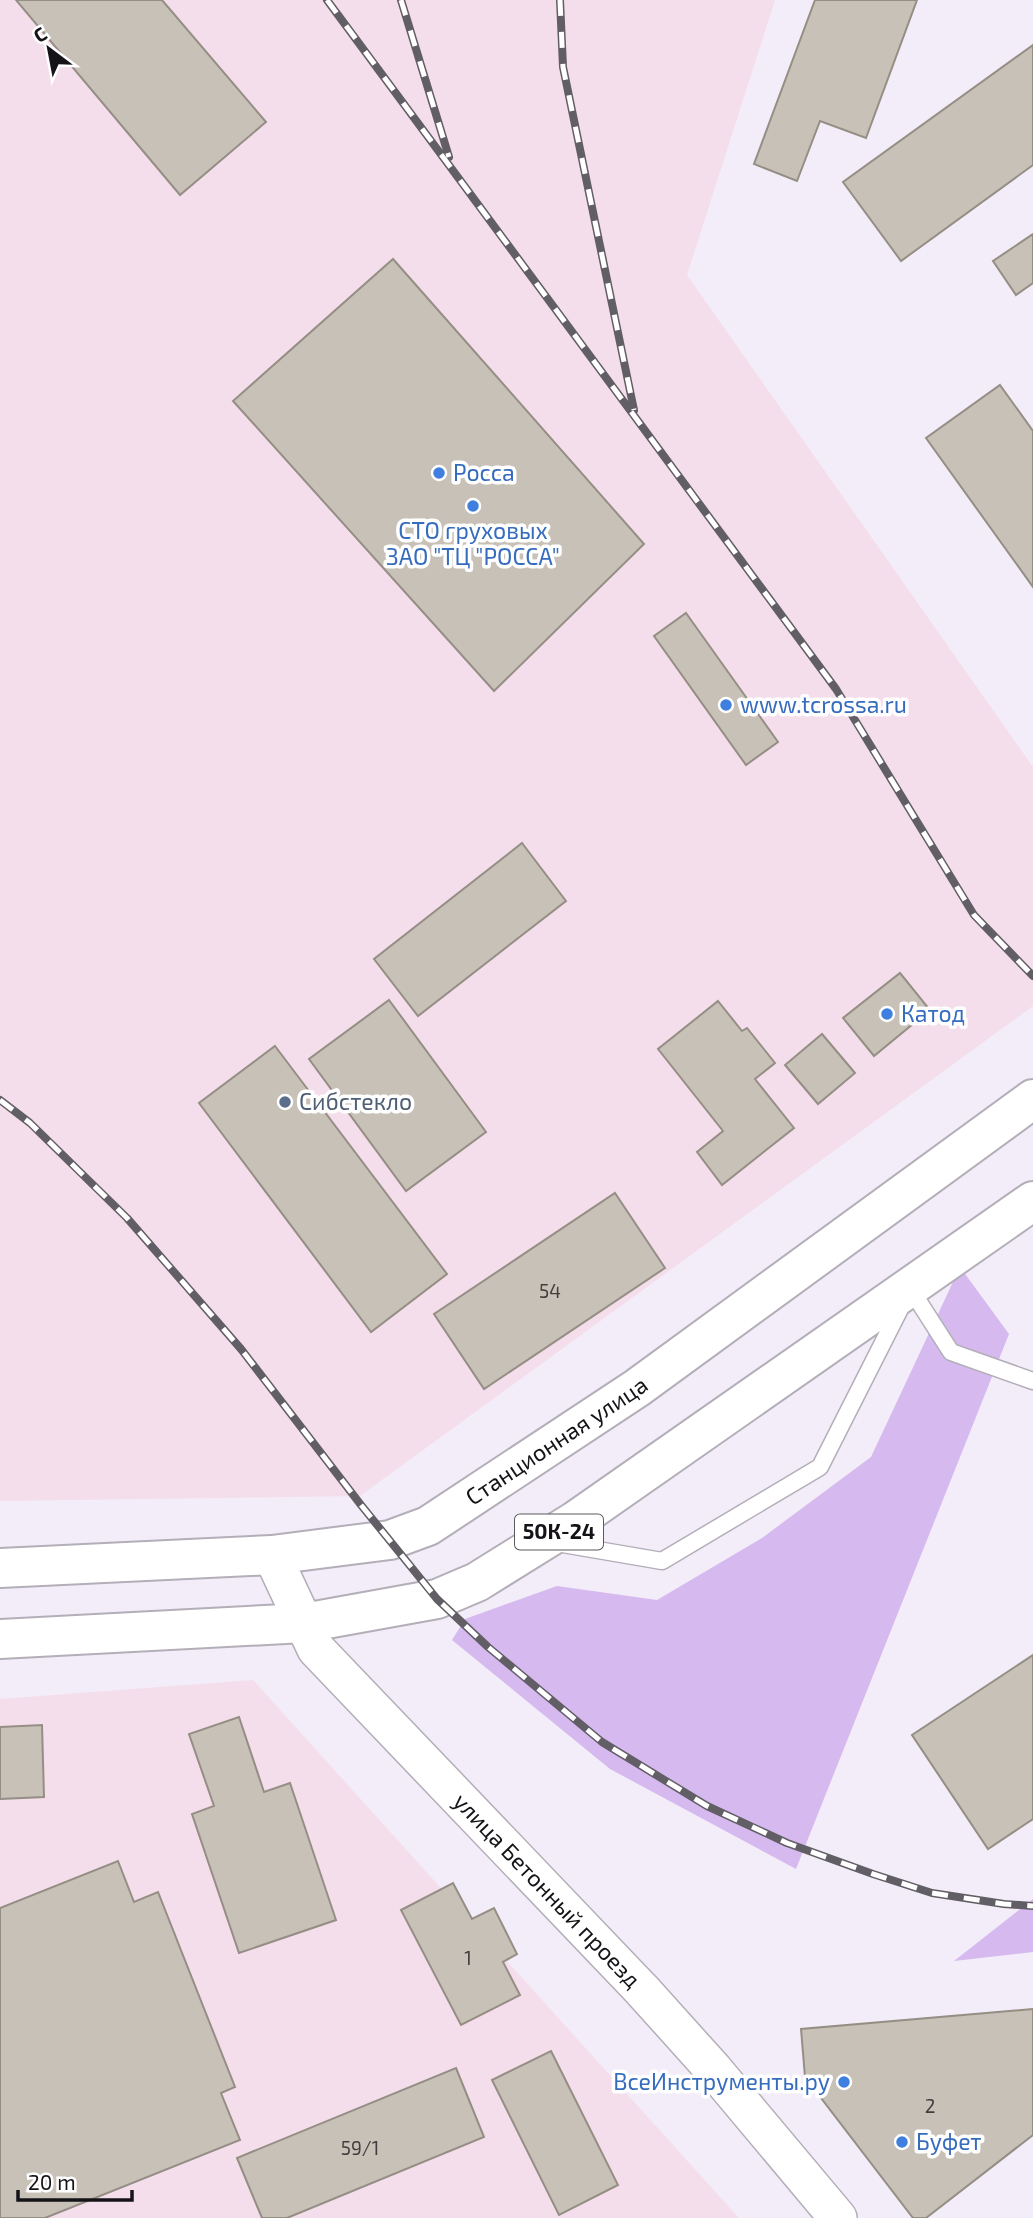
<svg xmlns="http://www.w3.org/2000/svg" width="1033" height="2218" viewBox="0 0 1033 2218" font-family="'Exo 2',sans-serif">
<rect width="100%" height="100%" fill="#f2edf8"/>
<g fill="#f5deeb">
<path d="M0,0H775L687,275L1033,767V1006L360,1496L0,1501Z"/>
<path d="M253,1680L739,2218H0V1699Z"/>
</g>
<g fill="#d6baef">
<path d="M960,1267L1009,1334L796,1869L610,1769L452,1640L465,1619L557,1586L657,1600L762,1538L871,1457Z"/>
<path d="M1033,1899V1952L954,1961Z"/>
</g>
<g fill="#c8c1b8" stroke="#958e85" stroke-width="2">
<path d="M16,0H162L266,122L180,195Z"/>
<path d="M815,0H917L866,138L820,121L797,181L754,164Z"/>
<path d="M1033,45V165L901,261L843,182Z"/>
<path d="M1033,234V283L1016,295L993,261Z"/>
<path d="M393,259L644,544L494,691L233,401Z"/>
<path d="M1000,385L1033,431V587L926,438Z"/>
<path d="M686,613L778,742L746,765L654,636Z"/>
<path d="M522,843L566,901L418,1016L374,959Z"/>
<path d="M900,973L930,1010L874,1056L843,1018Z"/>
<path d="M389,1000L486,1132L406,1191L309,1059Z"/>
<path d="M718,1001L742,1031L747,1028L775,1063L755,1079L794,1128L722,1185L697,1152L723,1131L658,1049Z"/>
<path d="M822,1034L855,1073L818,1104L785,1065Z"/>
<path d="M275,1046L447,1274L371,1332L199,1103Z"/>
<path d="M615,1193L665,1268L484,1389L434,1314Z"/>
<path d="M1033,1655V1819L988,1849L912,1735Z"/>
<path d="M239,1717L264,1792L290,1783L336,1920L239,1953L192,1814L214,1806L189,1734Z"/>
<path d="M42,1725L44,1797L0,1799V1727Z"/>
<path d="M118,1861L134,1902L158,1892L235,2087L221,2093L240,2140L45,2218H0V1908Z"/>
<path d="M453,1883L472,1919L494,1908L517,1954L503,1962L520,1995L461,2025L401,1910Z"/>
<path d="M1033,2009V2135L926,2218H913L805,2077L801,2029Z"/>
<path d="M551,2051L618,2185L559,2215L492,2080Z"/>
<path d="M456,2068L484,2137L287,2218H262L237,2158Z"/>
</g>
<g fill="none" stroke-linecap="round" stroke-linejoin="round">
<g stroke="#b3aeb8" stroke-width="19">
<g id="service">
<path d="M910,1288L951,1352L1033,1381"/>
<path d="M551,1542L662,1561L820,1467L902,1305"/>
</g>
</g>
<g stroke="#b3aeb8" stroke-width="40">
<g id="tertiary">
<path id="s1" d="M272,1555L316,1649L642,1990L714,2070L838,2218"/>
</g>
</g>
<g stroke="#b3aeb8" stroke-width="42">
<g id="primary">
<path id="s2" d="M0,1568L272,1555L390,1540L428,1526L637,1388L1033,1099"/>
<path d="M0,1639L304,1623L437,1599L477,1582L575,1521L1033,1201"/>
</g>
</g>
<use href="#service" stroke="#fff" stroke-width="16"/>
<use href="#tertiary" stroke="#fff" stroke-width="37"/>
<use href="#primary" stroke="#fff" stroke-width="38"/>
<g stroke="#615e65" stroke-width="8">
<g id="rail">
<path d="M327,0L836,689L974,915L1033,976"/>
<path d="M401,0L449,157"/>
<path d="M560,0L563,67L634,410"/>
<path d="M0,1100L30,1123L127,1218L241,1349L361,1505L437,1599L488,1647L602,1742L707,1806L787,1843L873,1874L932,1893L1004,1904L1033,1906"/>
</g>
</g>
<use href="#rail" stroke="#fff" stroke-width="5" stroke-dasharray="16" stroke-linecap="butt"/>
</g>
<g fill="#3f7fe0" stroke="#fff" stroke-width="2.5">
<circle cx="439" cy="473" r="7"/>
<circle cx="473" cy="506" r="7"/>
<circle cx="726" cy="705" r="7"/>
<circle cx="887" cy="1014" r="7"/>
<circle cx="844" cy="2082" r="7"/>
<circle cx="902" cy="2142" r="7"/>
</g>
<circle fill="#5c6f8a" stroke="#fff" stroke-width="2.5" cx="285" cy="1102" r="7"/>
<g text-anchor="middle" stroke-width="7" stroke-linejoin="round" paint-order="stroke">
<g font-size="19" fill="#423e3f">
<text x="550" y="1298">54</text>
<text x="468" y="1965">1</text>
<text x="930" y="2113">2</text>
<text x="360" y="2155">59/1</text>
</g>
<rect fill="#fff" stroke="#5b5a5d" stroke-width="2" x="515" y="1514.5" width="88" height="35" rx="5"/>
<g font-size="21" font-weight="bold" fill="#151317">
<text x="559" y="1539">50К-24</text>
</g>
<g font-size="23" fill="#366cbe" stroke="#fff" text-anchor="start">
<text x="453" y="481">Росса</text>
<text x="473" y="539" text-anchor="middle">СТО груховых<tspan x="473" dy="26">ЗАО "ТЦ "РОССА"</tspan></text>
<text x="740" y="713">www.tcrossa.ru</text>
<text x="901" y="1022">Катод</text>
<text x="830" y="2090" text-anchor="end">ВсеИнструменты.ру</text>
<text x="916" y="2150">Буфет</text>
</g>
<g font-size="23" fill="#4e5e75" stroke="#fff" text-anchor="start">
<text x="299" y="1110">Сибстекло</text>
</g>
<g font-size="23" fill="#151317" stroke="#fff">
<text dy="8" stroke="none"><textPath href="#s2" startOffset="586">Станционная улица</textPath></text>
<text dy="8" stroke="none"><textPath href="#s1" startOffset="438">улица Бетонный проезд</textPath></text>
</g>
</g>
<g transform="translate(49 49) rotate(328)" stroke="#ffffff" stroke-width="5" paint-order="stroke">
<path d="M0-5L12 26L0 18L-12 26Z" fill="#151317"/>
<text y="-10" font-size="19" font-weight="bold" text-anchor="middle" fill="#151317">С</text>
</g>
<path d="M18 2190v10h114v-10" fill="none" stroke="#151317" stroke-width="3.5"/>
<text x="28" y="2190" font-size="21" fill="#151317" stroke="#ffffff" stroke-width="5" paint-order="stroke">20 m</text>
</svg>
